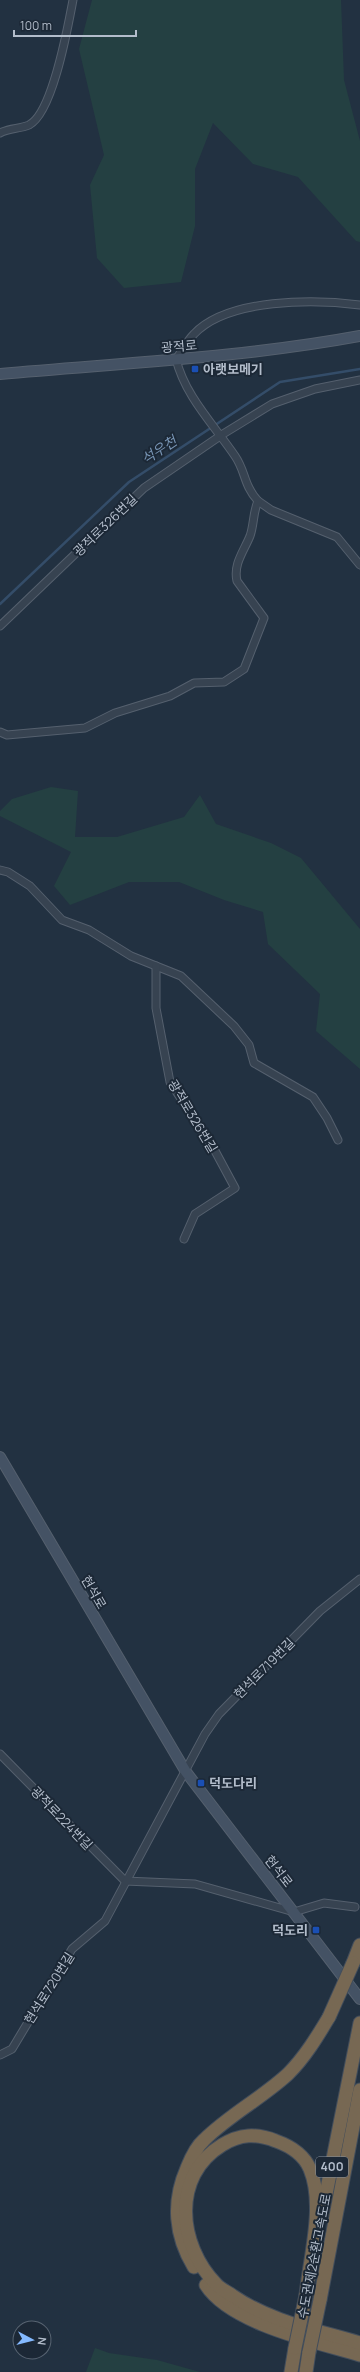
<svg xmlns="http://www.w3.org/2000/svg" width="360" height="2372" viewBox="0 0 360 2372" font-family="Manrope,'Noto Sans KR',sans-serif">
<rect width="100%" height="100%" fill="#223141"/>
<g fill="#244042">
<path d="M92,0H341L344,80L360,141V242L356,241L298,177L253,164L213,123L195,169V226L181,282L124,288L97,258L90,185L104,155L79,49Z"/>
<path d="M51,787L78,791L75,837H117L184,817L200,795L216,824L271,843L301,858L360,929V1069L316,1031L320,994L268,944L263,912L224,900L179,882H129L70,905L54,886L71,852L0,816V811L12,799Z"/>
<path d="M95,2348L109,2353L157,2360L200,2372H86Z"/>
</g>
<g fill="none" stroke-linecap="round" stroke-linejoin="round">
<path stroke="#344d69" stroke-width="2.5" d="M0,604L129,482L280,382L360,369"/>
<g stroke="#55606e" stroke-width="9">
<g id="street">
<path d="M0,133C9,128 20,129 29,125C53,113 68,26 73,0"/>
<path d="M258,501L271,510L337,537L360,565"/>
<path d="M0,626L144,488L223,434L272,404L315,389L360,380"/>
<path d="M0,732L7,735L85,728L115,713L170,696L194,683L224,682L244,669L264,618L237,581C233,564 244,551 250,536C254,525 253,512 258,501C243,484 246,472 235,456C214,425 185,396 176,359C182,351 187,341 194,334C228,298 315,299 360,305"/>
<path d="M0,870L8,872L30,886L62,920L89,930L131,956L181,976L234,1026L249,1045L254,1063L313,1097L327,1118L338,1140"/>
<path d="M156,966V1008L170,1082L214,1149L235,1188L195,1214L184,1239"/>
<path d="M0,1754L125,1881L195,1884L294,1912L324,1903L355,1907"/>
<path d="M0,2055L12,2049L72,1949L105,1921L205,1734L219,1714L320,1611L360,1579"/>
</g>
</g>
<g stroke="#55606e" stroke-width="12">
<g id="secondary">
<path d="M0,374C120,363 241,358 360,336"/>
<path d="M0,1457L186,1772L360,1999"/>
</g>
</g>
<g stroke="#424d5b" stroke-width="15">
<g id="highway">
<path d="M353,1963L360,1945"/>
<path d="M322,2214L360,2023"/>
<path d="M194,2267C175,2236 172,2202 187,2168C191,2158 196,2147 204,2140C229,2115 262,2098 288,2074C305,2057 317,2037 329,2017"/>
<path d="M206,2285C231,2324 317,2342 360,2355"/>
<path d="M306,2295C310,2256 325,2205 310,2169C304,2155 290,2146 276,2141C256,2133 240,2134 222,2145C171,2176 178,2245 216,2284C220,2289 228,2292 233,2296C271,2322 317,2330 360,2343"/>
<path d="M320,2300L360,2090"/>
<path d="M291,2372L295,2348"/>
<path d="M306,2372L309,2352"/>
</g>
</g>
<use href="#street" stroke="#374351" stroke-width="7"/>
<use href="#secondary" stroke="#445264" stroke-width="10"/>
<use href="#highway" stroke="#776853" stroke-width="13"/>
<g stroke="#424d5b" stroke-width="15" stroke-linecap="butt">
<g id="highway-bridge">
<path d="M329,2017L353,1963"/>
<path d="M295,2348L306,2295"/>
<path d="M309,2352L320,2300"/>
</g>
</g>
<use href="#highway-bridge" stroke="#776853" stroke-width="13"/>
</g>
<g fill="#1a4fb4" stroke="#1c2836" stroke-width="1.5">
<rect x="191" y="365" width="8" height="8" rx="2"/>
<rect x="197" y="1779" width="8" height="8" rx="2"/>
<rect x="312" y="1926" width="8" height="8" rx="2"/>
</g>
<g text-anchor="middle" stroke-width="4" stroke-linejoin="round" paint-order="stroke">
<rect fill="#1c2836" stroke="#86909e" stroke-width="1" x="316" y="2157" width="32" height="20" rx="3"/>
<g font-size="12" font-weight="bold" fill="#b3bdcb">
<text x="332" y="2171">400</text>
</g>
<g font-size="13" fill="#b3bdcb" stroke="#1c2836">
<text transform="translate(179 346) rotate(-5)" y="5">광적로</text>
<text transform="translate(105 525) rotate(-44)" y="5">광적로326번길</text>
<text transform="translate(193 1116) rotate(59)" y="5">광적로326번길</text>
<text transform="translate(94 1592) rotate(60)" y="5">현석로</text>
<text transform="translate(264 1668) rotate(-45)" y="5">현석로719번길</text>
<text transform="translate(62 1818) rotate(46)" y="5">광적로224번길</text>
<text transform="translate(279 1871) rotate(52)" y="5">현석로</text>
<text transform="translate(49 1988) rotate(-58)" y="5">현석로720번길</text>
<text transform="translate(314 2256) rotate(-79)" y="5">수도권제2순환고속도로</text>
</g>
<g font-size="13" font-weight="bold" fill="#b3bdcb" stroke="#1c2836" text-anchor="start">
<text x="203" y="374">아랫보메기</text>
<text x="209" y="1788">덕도다리</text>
<text x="308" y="1935" text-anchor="end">덕도리</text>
</g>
<g font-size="14" font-style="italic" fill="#7895b5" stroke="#1c2836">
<text transform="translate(159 450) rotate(-33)" y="5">석우천</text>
</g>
</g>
<g transform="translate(32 2340) rotate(97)"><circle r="19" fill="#1c2836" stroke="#586472"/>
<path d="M0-3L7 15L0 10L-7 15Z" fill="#84b9ff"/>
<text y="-6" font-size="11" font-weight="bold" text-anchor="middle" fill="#b3bdcb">N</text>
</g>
<path d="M14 30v6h122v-6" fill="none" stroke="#b3bdcb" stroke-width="2"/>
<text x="20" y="30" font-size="12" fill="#b3bdcb" stroke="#1c2836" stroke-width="3" paint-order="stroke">100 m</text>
</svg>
